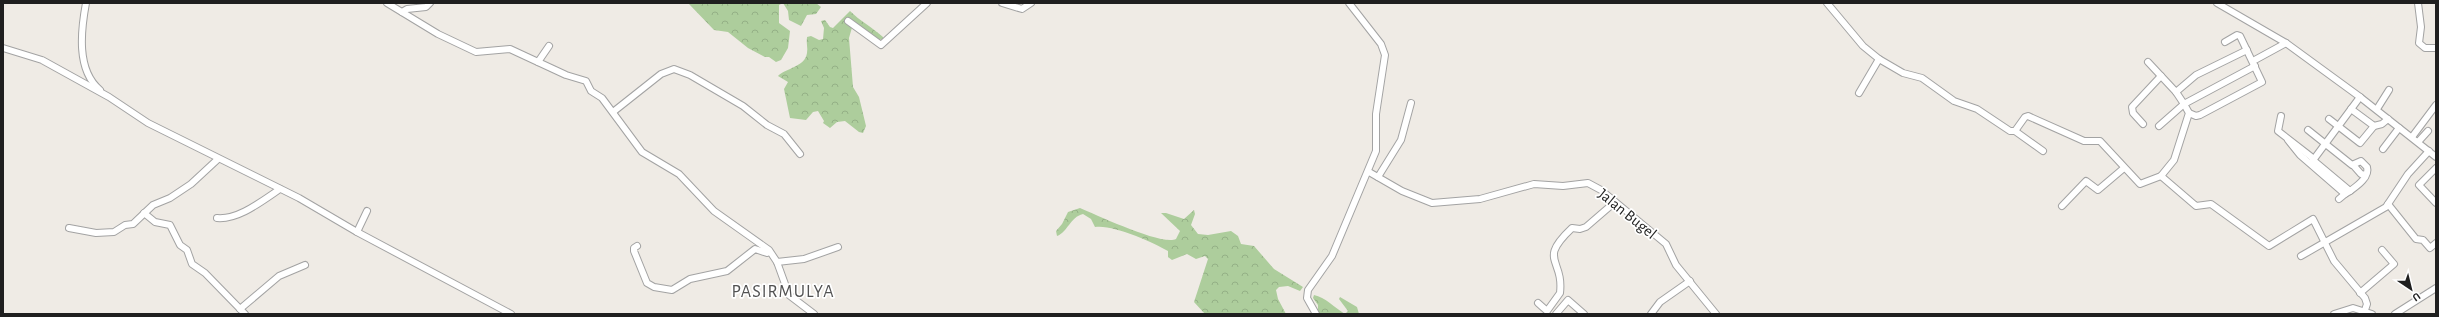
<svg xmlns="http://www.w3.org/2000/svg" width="2439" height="317" viewBox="0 0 2439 317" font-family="'Alegreya Sans',sans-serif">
<defs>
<pattern id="forest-crowns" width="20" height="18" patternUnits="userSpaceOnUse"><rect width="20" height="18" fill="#adcd9c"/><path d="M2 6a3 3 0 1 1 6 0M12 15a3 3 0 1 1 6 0" fill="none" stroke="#94b086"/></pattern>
</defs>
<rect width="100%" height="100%" fill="#efebe5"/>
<g fill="url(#forest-crowns)">
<path d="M688,3H816L821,7L816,14L807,15L801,26L789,20L788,11L783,3L779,5V23L790,31L788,48L781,60L776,62L769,57H765L748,48L728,32L714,30Z"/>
<path d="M850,11C860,21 872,27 883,37V39L879,40L855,23L853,24L849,38L853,87L859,97L866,126L863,133L859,132L845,121L837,122L830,128L823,123L824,121L818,111L813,112L806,120L790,118L784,89L788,82L778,76C786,68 805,67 807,53C808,48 806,43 807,37L811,36L819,40L823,39L824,28L821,21L825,20L830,27L833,28Z"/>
<path d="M1080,208C1097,215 1162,246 1176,239L1180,231L1161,213H1166L1184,219L1194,210L1195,214L1191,225L1198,234L1208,235L1231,231L1238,236L1241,244L1254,246L1274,269L1303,287L1300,291L1288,286L1279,287L1276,290L1278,299L1286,314H1205L1194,302L1208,259L1205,256L1196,259L1187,254L1172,260L1168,257V251C1153,242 1112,224 1095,227L1091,219L1083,214C1070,217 1068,232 1057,236L1056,231L1062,224L1068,212Z"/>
<path d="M1314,295C1325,297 1335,308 1345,314L1348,311L1339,299L1340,297L1357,307L1359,314H1318V305L1313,298Z"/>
</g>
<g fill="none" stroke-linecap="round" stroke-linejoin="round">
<g stroke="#a3a3a3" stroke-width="8">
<g id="minor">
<path d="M86,3C81,30 76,70 100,90"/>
<path d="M387,3L438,34L476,52L510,49L566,75L586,81L591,91L602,98L642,152L679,174L714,211L769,250L777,262L789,295L814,314"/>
<path d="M1002,3L1022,9L1031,3"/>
<path d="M1827,3L1863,46L1879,59L1903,73L1922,78L1954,101L1977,109L2010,131H2015L2025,117L2028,116L2084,141H2100L2140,184L2161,176"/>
<path d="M2217,3L2286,43L2360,97L2436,157"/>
<path d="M2418,3L2421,27L2419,43L2425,48H2436"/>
<path d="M402,12L407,9L426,7L430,3"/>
<path d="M848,21L881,45L927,3"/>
<path d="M3,48L42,60L109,97L148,123L299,198L357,232L511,314"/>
<path d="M2253,61L2286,43"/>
<path d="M538,62L549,46"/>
<path d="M2148,62L2176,92"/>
<path d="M2255,66L2184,104L2189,113L2174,160L2161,176L2196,206L2211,204L2269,246L2313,219L2334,261L2365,298L2367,304L2365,310"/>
<path d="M1859,93L1879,59"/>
<path d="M2351,109L2374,126L2382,124L2388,119"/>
<path d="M2377,109L2389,90"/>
<path d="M613,112L661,74L674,69L690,75L743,106L767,125L784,134L800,154"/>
<path d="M2189,113L2196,116L2200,115L2262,82L2240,36L2237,35L2225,42"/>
<path d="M2281,116L2278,131L2314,159"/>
<path d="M2329,119L2360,143L2374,126"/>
<path d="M2143,124L2133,113L2132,107L2161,76"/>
<path d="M2159,126L2184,104L2176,92L2196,75L2247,50"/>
<path d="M2308,130L2352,165L2361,161L2367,167C2370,177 2357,186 2350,191"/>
<path d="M2015,131L2043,151"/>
<path d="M2412,137L2436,105"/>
<path d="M2288,140L2300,155L2345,194L2350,191L2313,160"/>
<path d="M2418,142L2428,131"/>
<path d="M2383,149L2399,128"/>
<path d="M2311,163L2360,97"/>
<path d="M2354,166L2361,174L2365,175"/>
<path d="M2436,168L2419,185L2436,203"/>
<path d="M1369,172L1402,191L1432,203L1480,199L1534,184L1563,186L1588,183L1601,190L1666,244L1676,265L1716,314"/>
<path d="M1378,177L1401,140L1411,103"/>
<path d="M2339,199L2345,194"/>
<path d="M2388,204L2416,239L2423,240L2430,248L2436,243"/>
<path d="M2062,206L2086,181L2098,190L2124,168"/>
<path d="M144,213L155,222L170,225L180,245L187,250L192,264L205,273L245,314"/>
<path d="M217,218C239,220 263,200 280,189"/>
<path d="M69,228L96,233L114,232L125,225L133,224L153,205L170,198L191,184L218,159"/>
<path d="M357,232L367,211"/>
<path d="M637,246L634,248V251L647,283L654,287L672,290L690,279L727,271L755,249L767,253"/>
<path d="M2301,256L2386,207L2408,174L2429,151"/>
<path d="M777,262L804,259L838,247"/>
<path d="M2360,293L2394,264L2382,250"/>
<path d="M1538,303L1547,311L1560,293C1564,258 1537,261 1572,228L1580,229L1586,227L1615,202"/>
<path d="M240,309L279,276L305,265"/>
<path d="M1316,314L1307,298L1308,290L1332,256L1376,151V114L1385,55L1381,44L1349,3"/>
<path d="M1556,314L1568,300L1584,314"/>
<path d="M1651,314L1660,302L1690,281"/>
<path d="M2334,314L2353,308L2372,314"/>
<path d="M2395,314L2436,288"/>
</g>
</g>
<use href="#minor" stroke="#fff" stroke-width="6"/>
</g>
<g text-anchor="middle" stroke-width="3.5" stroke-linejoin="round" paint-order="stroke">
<g font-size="16" fill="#1f1f1f" stroke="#fff">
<text transform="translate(1628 213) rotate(39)" y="6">Jalan Bugel</text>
</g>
<g font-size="18" letter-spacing="1" fill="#525252" stroke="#fff">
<text x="783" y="297">PASIRMULYA</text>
</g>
</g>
<rect width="2439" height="317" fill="none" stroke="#1f1f1f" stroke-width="8"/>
<g transform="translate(2411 289) rotate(145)" stroke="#ffffff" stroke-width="3" paint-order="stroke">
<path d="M0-3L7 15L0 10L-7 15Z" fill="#1f1f1f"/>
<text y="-6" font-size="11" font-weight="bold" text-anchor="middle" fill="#1f1f1f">U</text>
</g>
</svg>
